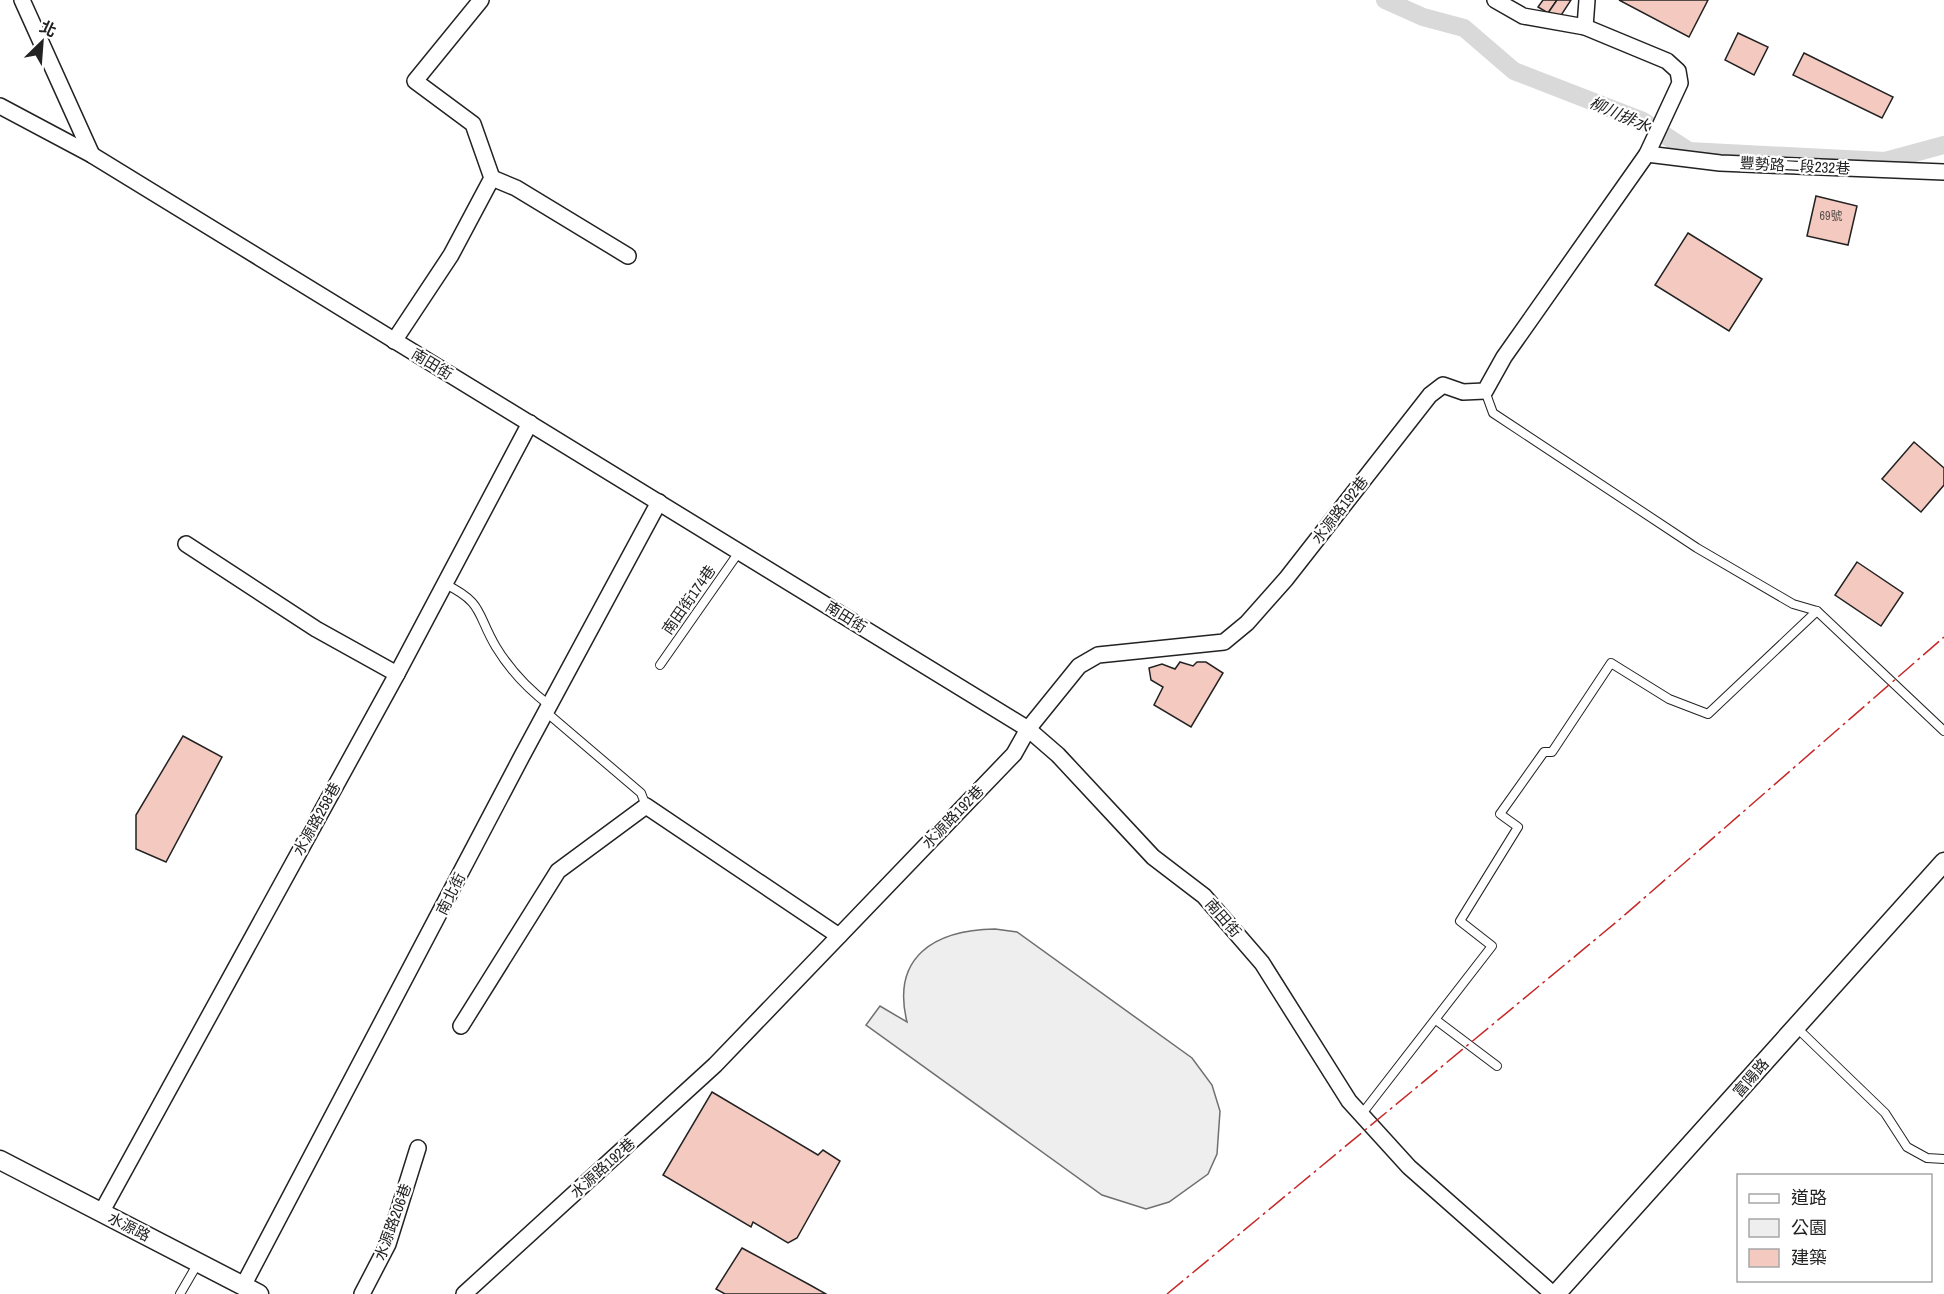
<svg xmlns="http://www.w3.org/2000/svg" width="1944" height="1294" viewBox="0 0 1944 1294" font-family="'Archivo Narrow','Noto Sans TC',sans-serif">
<rect width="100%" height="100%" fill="#fff"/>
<path fill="#eee" stroke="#6f6f6f" stroke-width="1.5" d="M995,929L1017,932L1192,1058L1212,1085L1220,1111L1217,1154L1208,1174L1169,1202L1146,1209L1102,1195L866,1025L880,1006L907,1022C891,957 934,930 995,929Z"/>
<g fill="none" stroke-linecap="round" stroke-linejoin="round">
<path stroke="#d9d9d9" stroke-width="18" d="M1385,0L1423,17L1464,28L1514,71L1643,121L1689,151L1885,161L1944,145"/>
</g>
<g fill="#f3c9c0" stroke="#222" stroke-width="1.5">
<path d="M1543,0H1557L1548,13L1538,7Z"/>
<path d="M1557,0H1571L1558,20L1548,13Z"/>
<path d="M1619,0H1708L1689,37Z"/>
<path d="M1738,33L1768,47L1754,75L1725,60Z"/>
<path d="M1804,53L1893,97L1882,118L1793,75Z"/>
<path d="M1816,196L1857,206L1848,245L1807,236Z"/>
<path d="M1688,233L1762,279L1729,331L1655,285Z"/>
<path d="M1914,442L1944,468V485L1921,512L1882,479Z"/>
<path d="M1857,562L1903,593L1881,626L1835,595Z"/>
<path d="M1180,662L1193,666L1197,662H1206L1223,673L1191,727L1154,705L1163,687L1151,680L1149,668L1162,664L1175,669Z"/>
<path d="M183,736L222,757L166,862L136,849V815Z"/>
<path d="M712,1092L818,1155L823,1150L840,1161L797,1238L788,1243L753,1222L751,1227L663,1175Z"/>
<path d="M742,1248L810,1285L826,1294H725L716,1289Z"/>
</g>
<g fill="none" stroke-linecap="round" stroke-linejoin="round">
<g stroke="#222" stroke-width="10">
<g id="service">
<path d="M1485,391L1493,413L1697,548L1793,604L1817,611L1944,731"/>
<path d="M445,584C484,603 476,613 496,647C510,670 528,689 549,705"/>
<path d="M660,665L739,552"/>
<path d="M546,712L641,793L646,806"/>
<path d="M1436,1020L1497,1066"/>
<path d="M1797,1028L1885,1113L1907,1147L1927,1158L1944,1159"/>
<path d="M1361,1115L1492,946L1460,921L1518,827L1500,814L1544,752H1552L1611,663L1669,699L1708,714L1817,611"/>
<path d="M180,1294L198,1263"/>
</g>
</g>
<g stroke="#222" stroke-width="18">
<g id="minor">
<path d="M22,0L92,155"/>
<path d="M1585,27L1587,0"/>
<path d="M0,106L92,155L1028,729L1058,755L1153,857L1204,896L1262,963L1349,1101L1409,1167L1553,1294"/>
<path d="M1647,154L1720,163L1944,172"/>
<path d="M492,178L516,188L628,256"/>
<path d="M394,341L451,255L492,178L473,124L415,81L481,0"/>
<path d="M186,544L316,629L397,674"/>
<path d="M461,1026L558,871L646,806L839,936"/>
<path d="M101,1213L397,674L530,423"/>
<path d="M243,1286L522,756L659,502"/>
<path d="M362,1294L388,1244L418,1148"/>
<path d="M464,1294L715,1065L1014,754L1028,729L1079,666L1098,655L1224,642L1247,623L1286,579L1430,395L1443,385L1463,392L1485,391L1504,357L1647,154L1680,83L1678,71L1667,61L1585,27L1523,16L1495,0"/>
</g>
</g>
<g stroke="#222" stroke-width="21">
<g id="tertiary">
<path d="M0,1160L259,1294"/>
<path d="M1556,1294L1944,862"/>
</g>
</g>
<use href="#service" stroke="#fff" stroke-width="8"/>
<use href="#minor" stroke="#fff" stroke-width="15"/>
<use href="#tertiary" stroke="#fff" stroke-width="18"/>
<path stroke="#c62828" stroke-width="1.5" stroke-dasharray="21 4.5 3 4.5" stroke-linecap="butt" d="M1167,1294L1620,919L1944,637"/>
</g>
<g text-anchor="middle" stroke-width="4.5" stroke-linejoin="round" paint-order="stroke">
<g font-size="12" fill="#564c4a">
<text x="1831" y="220">69號</text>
</g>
<g font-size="15" fill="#222" stroke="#fff">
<text transform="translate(1795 166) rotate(3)" y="5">豐勢路二段232巷</text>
<text transform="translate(432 364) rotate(31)" y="5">南田街</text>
<text transform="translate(1340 510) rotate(-52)" y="5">水源路192巷</text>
<text transform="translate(689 600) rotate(-55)" y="5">南田街174巷</text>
<text transform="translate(846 617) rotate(32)" y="5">南田街</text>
<text transform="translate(953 817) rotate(-46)" y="5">水源路192巷</text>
<text transform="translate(317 819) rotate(-61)" y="5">水源路258巷</text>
<text transform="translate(451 894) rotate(-63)" y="5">南北街</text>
<text transform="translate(1223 918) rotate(49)" y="5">南田街</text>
<text transform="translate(1751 1078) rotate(-49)" y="5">富陽路</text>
<text transform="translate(603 1168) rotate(-42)" y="5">水源路192巷</text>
<text transform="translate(393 1222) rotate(-70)" y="5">水源路206巷</text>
<text transform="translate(129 1227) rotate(27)" y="5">水源路</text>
</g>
<g font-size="16" font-style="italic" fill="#222" stroke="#fff">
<text transform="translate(1620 114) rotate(24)" y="6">柳川排水</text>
</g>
</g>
<rect x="1737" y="1174" width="195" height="108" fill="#ffffff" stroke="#a7a7a7" stroke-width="1.5"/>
<rect x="1749" y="1194" width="30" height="9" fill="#ffffff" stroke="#a7a7a7" stroke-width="1.5"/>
<text x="1791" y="1204" font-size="18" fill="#222222">道路</text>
<rect x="1749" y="1219" width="30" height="18" fill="#eeeeee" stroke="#a7a7a7" stroke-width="1.5"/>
<text x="1791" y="1234" font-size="18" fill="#222222">公園</text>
<rect x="1749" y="1249" width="30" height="18" fill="#f3c9c0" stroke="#a7a7a7" stroke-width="1.5"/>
<text x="1791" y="1264" font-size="18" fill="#222222">建築</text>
<g transform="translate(42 42) rotate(25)" stroke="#ffffff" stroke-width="4.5" paint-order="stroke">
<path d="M0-4.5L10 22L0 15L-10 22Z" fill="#222222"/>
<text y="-9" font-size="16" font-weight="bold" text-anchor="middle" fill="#222222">北</text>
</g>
</svg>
